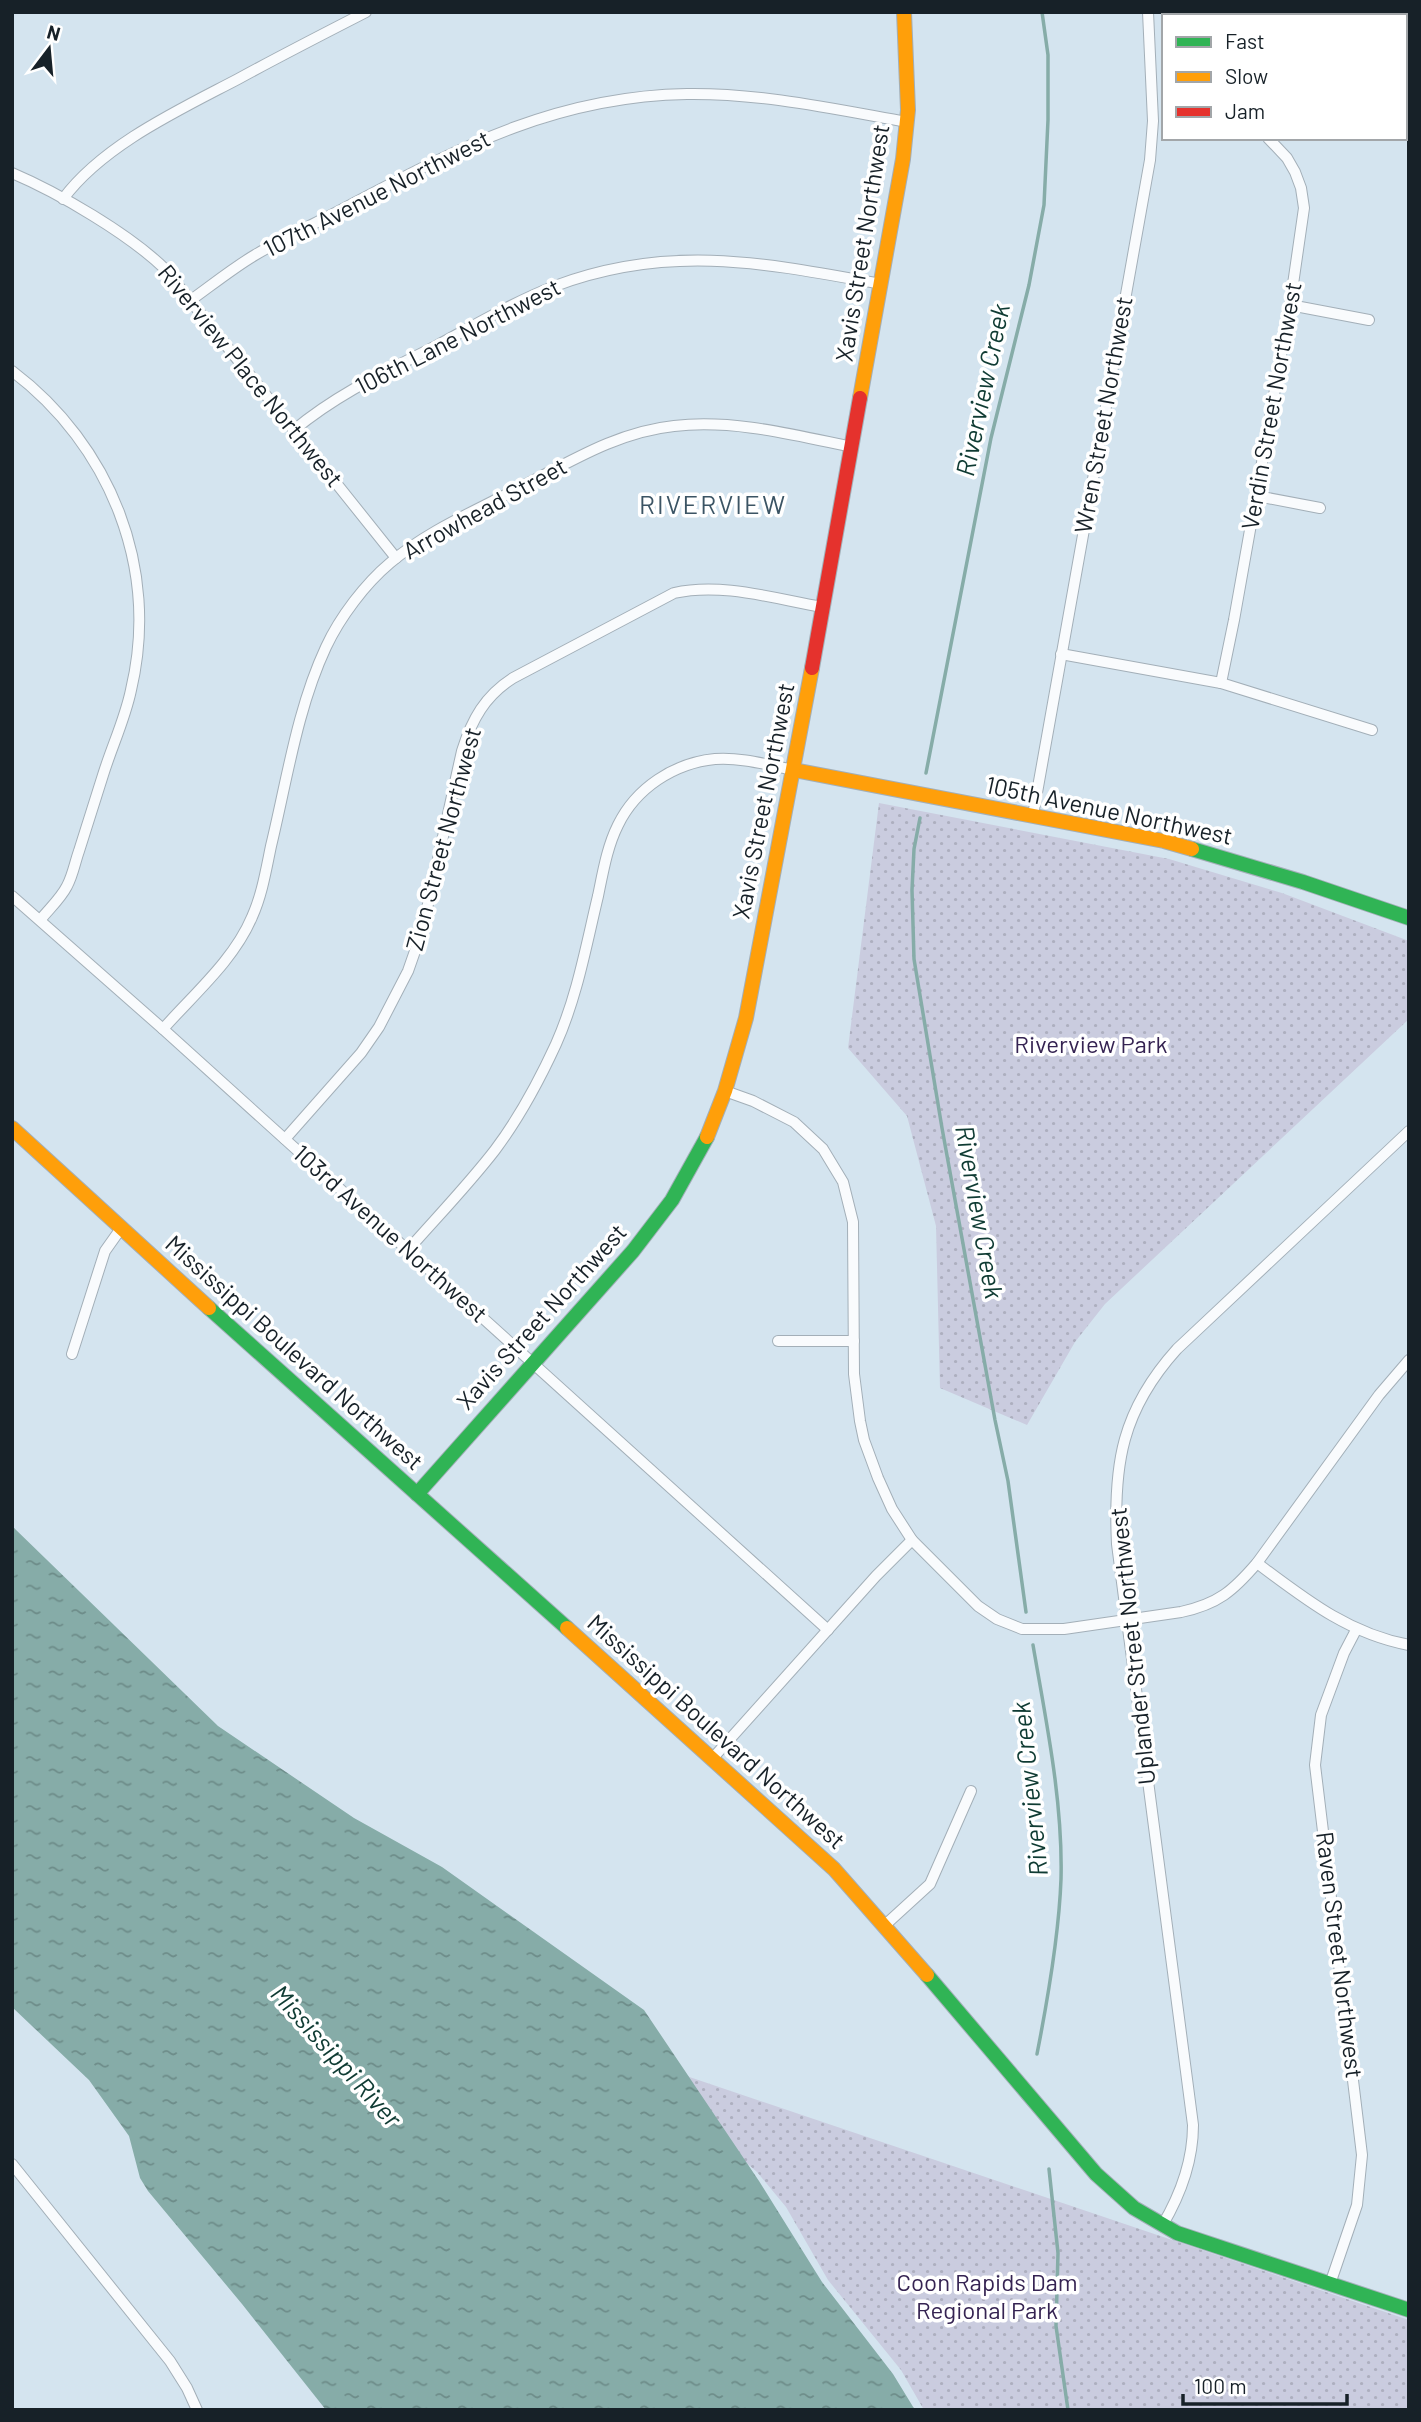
<svg xmlns="http://www.w3.org/2000/svg" width="1421" height="2422" viewBox="0 0 1421 2422" font-family="Barlow,sans-serif">
<defs>
<pattern id="park-dots" width="8" height="8" patternUnits="userSpaceOnUse" patternTransform="scale(1.75)"><rect width="8" height="8" fill="#caccdf"/><path d="M2 2h.1M6 6h.1" fill="none" stroke="#adafbf" stroke-width="1.8" stroke-linecap="round"/></pattern>
<pattern id="water-ripples" width="26" height="14" patternUnits="userSpaceOnUse" patternTransform="scale(1.75)"><rect width="26" height="14" fill="#86aca8"/><path d="M2 4q2-2 4 0t4 0M15 11q2-2 4 0t4 0" fill="none" stroke="#6d8c89"/></pattern>
</defs>
<rect width="100%" height="100%" fill="#d4e4ef"/>
<g fill="url(#park-dots)">
<path d="M879,803L1169,859L1282,893L1409,941V1019L1105,1304L1075,1342L1027,1425L940,1388L936,1226L907,1116L848,1048Z"/>
<path d="M654,2065L1409,2320V2410H924L901,2370L828,2280L786,2207L757,2172L692,2116Z"/>
</g>
<path fill="url(#water-ripples)" d="M12,1526L218,1726L354,1818L442,1867L644,2010L759,2181L822,2282L893,2374L915,2410H326L242,2304L148,2191L140,2178L129,2136L89,2080L12,2007Z"/>
<g fill="none" stroke-linecap="round" stroke-linejoin="round">
<g stroke="#86aca8" stroke-width="3.5">
<path d="M926,773L991,438L1029,285L1044,205L1048,120V55L1042,12"/>
<path d="M920,818L914,849L912,890L914,959L942,1128L995,1420L1008,1481L1026,1612"/>
<path d="M1033,1645C1046,1721 1063,1801 1061,1879C1059,1936 1048,1998 1037,2054"/>
<path d="M1049,2169L1058,2253L1056,2326L1068,2410"/>
</g>
<g stroke="#a3afb8" stroke-width="12">
<g id="street">
<path d="M12,173C59,193 129,234 165,269L396,558"/>
<path d="M63,199C103,145 179,110 238,79C280,56 323,34 366,12"/>
<path d="M191,300C212,285 233,268 255,255C287,236 321,221 354,203C464,145 560,96 687,94C762,93 834,109 907,122"/>
<path d="M1290,305L1369,320"/>
<path d="M12,371C110,445 160,568 131,690C125,719 112,746 103,775C95,800 87,825 79,851C75,862 73,875 67,886C61,898 50,908 41,919"/>
<path d="M294,430C337,394 387,371 436,346C475,325 514,302 555,286C670,243 765,263 881,284"/>
<path d="M1257,496L1320,508"/>
<path d="M1061,654L1221,683L1372,730"/>
<path d="M1221,683L1234,620L1290,305L1304,208L1301,188L1295,172L1287,158L1268,138"/>
<path d="M1033,815L1150,160L1153,121L1148,12"/>
<path d="M12,896L163,1029L828,1630"/>
<path d="M163,1029C194,994 234,960 252,917C262,895 266,870 271,846C287,780 297,709 326,647C340,617 365,584 390,563C426,532 471,513 513,491C565,465 615,432 674,426C733,419 794,435 852,447"/>
<path d="M725,1091L753,1101L794,1122L823,1149L843,1182L853,1222L854,1374L860,1421L864,1440L878,1478L892,1509L912,1540L978,1606L997,1619L1022,1629H1064L1181,1612C1218,1604 1233,1591 1257,1563L1379,1395L1409,1360"/>
<path d="M285,1139L361,1053L379,1027L408,971L422,931L462,751C472,719 485,696 513,678L674,593C722,582 775,599 823,607"/>
<path d="M408,1250C437,1217 468,1185 495,1150C519,1118 539,1081 556,1044C577,997 586,946 598,896C603,872 607,847 618,825C636,788 674,763 715,759C741,757 768,765 794,770"/>
<path d="M778,1341H854"/>
<path d="M72,1354L105,1251L122,1227"/>
<path d="M1257,1563C1305,1599 1349,1634 1409,1645"/>
<path d="M712,1759L876,1576L912,1540"/>
<path d="M884,1926L930,1884L971,1791"/>
<path d="M12,2164L170,2361L187,2388L197,2410"/>
<path d="M1162,2226C1181,2194 1193,2162 1193,2125L1117,1544C1113,1464 1122,1410 1177,1349L1409,1131"/>
<path d="M1330,2284L1357,2205L1362,2155L1315,1765L1321,1715L1344,1653L1356,1630"/>
</g>
</g>
<g stroke="#a3afb8" stroke-width="16">
<g id="fast">
<path d="M1192,849L1303,882L1409,918"/>
<path d="M209,1308L567,1628"/>
<path d="M417,1494L633,1251L672,1200L707,1137"/>
<path d="M927,1975L1096,2174L1134,2208L1177,2233L1409,2310"/>
</g>
</g>
<g stroke="#a3afb8" stroke-width="16">
<g id="slow">
<path d="M860,398L903,159L908,110L904,12"/>
<path d="M794,770L1164,841L1192,849"/>
<path d="M12,1128L209,1308"/>
<path d="M707,1137L725,1091L746,1018L812,668"/>
<path d="M567,1628L834,1869L927,1975"/>
</g>
</g>
<g stroke="#a3afb8" stroke-width="16">
<path id="jam" d="M812,668L860,398"/>
</g>
<use href="#street" stroke="#f9fbfd" stroke-width="10"/>
<use href="#fast" stroke="#30b455" stroke-width="14"/>
<use href="#slow" stroke="#ff9f0a" stroke-width="14"/>
<use href="#jam" stroke="#e5322d" stroke-width="14"/>
</g>
<g text-anchor="middle" stroke-width="7" stroke-linejoin="round" paint-order="stroke">
<g font-size="24" fill="#172128" stroke="#fff">
<text transform="translate(377 194) rotate(-27)" y="8">107th Avenue Northwest</text>
<text transform="translate(863 243) rotate(-81)" y="8">Xavis Street Northwest</text>
<text transform="translate(458 337) rotate(-27)" y="8">106th Lane Northwest</text>
<text transform="translate(250 376) rotate(51)" y="8">Riverview Place Northwest</text>
<text transform="translate(1272 406) rotate(-80)" y="8">Verdin Street Northwest</text>
<text transform="translate(1104 415) rotate(-80)" y="8">Wren Street Northwest</text>
<text transform="translate(485 509) rotate(-29)" y="8">Arrowhead Street</text>
<text transform="translate(764 801) rotate(-79)" y="8">Xavis Street Northwest</text>
<text transform="translate(1109 811) rotate(12)" y="8">105th Avenue Northwest</text>
<text transform="translate(444 839) rotate(-75)" y="8">Zion Street Northwest</text>
<text transform="translate(390 1234) rotate(42)" y="8">103rd Avenue Northwest</text>
<text transform="translate(542 1317) rotate(-48)" y="8">Xavis Street Northwest</text>
<text transform="translate(294 1353) rotate(42)" y="8">Mississippi Boulevard Northwest</text>
<text transform="translate(1133 1646) rotate(-96)" y="8">Uplander Street Northwest</text>
<text transform="translate(716 1732) rotate(42)" y="8">Mississippi Boulevard Northwest</text>
<text transform="translate(1339 1955) rotate(83)" y="8">Raven Street Northwest</text>
</g>
<g font-size="24" fill="#352352" stroke="#fff">
<text x="1091" y="1053">Riverview Park</text>
<text x="987" y="2291">Coon Rapids Dam<tspan x="987" dy="28">Regional Park</tspan></text>
</g>
<g font-size="26" font-style="italic" fill="#0f3b33" stroke="#fff">
<text transform="translate(983 390) rotate(-78)" y="9">Riverview Creek</text>
<text transform="translate(979 1212) rotate(80)" y="9">Riverview Creek</text>
<text transform="translate(1030 1789) rotate(-96)" y="9">Riverview Creek</text>
<text transform="translate(336 2056) rotate(48)" y="9">Mississippi River</text>
</g>
<g font-size="26" letter-spacing="2" fill="#3b5464" stroke="#fff">
<text x="713" y="514">RIVERVIEW</text>
</g>
</g>
<rect width="1421" height="2422" fill="none" stroke="#172128" stroke-width="28"/>
<rect x="1162" y="14" width="245" height="126" fill="#ffffff" stroke="#a2a6a9" stroke-width="2"/>
<rect x="1176" y="37" width="35" height="10" fill="#30b455" stroke="#a2a6a9" stroke-width="2"/>
<text x="1225" y="49" font-size="21" fill="#172128">Fast</text>
<rect x="1176" y="72" width="35" height="10" fill="#ff9f0a" stroke="#a2a6a9" stroke-width="2"/>
<text x="1225" y="84" font-size="21" fill="#172128">Slow</text>
<rect x="1176" y="107" width="35" height="10" fill="#e5322d" stroke="#a2a6a9" stroke-width="2"/>
<text x="1225" y="119" font-size="21" fill="#172128">Jam</text>
<g transform="translate(49 49) rotate(16)" stroke="#ffffff" stroke-width="5" paint-order="stroke">
<path d="M0-5L12 26L0 18L-12 26Z" fill="#172128"/>
<text y="-10" font-size="19" font-weight="bold" text-anchor="middle" fill="#172128">N</text>
</g>
<path d="M1183 2394v10h164v-10" fill="none" stroke="#172128" stroke-width="3.5"/>
<text x="1194" y="2394" font-size="21" fill="#172128" stroke="#ffffff" stroke-width="5" paint-order="stroke">100 m</text>
</svg>
